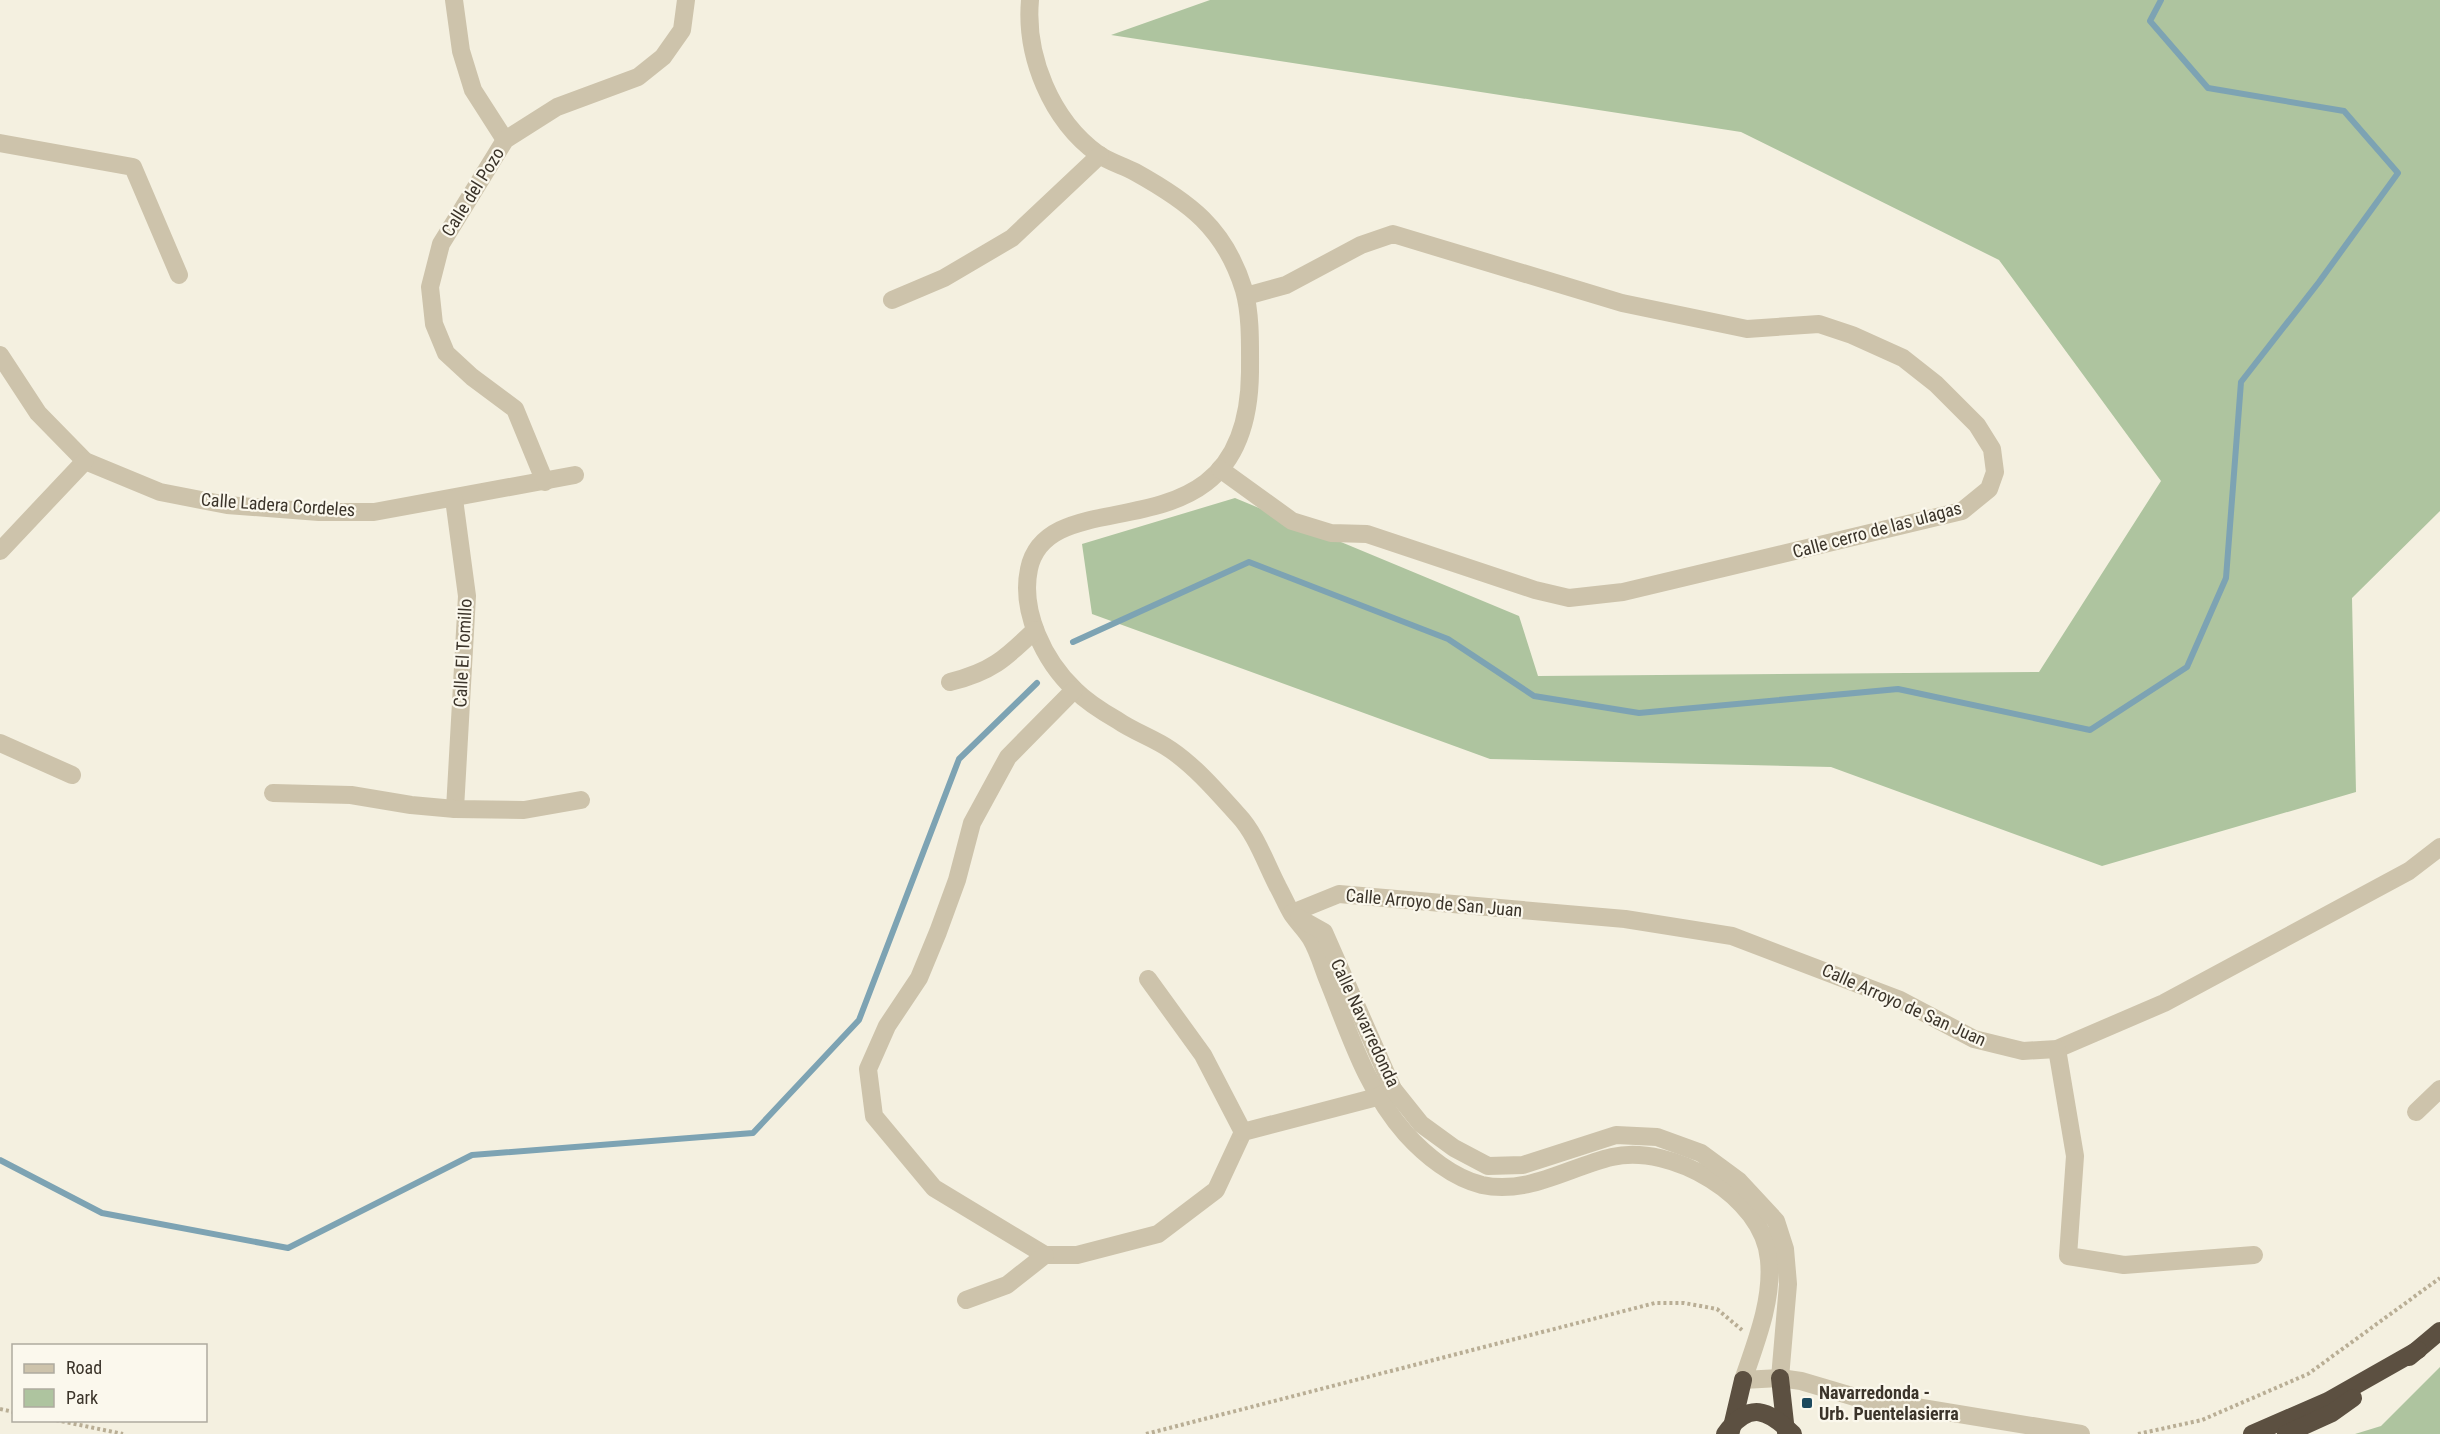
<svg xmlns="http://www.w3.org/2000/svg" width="2440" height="1434" viewBox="0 0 2440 1434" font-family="'Roboto Condensed',sans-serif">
<rect width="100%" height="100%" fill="#f4f0e0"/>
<g fill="#aec49f">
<path d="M1210,0H2440V511L2352,598L2356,792L2102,866L1831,767L1490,759L1092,614L1082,544L1235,498L1519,616L1538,676L2039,672L2161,481L1999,260L1741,132L1111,35Z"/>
<path d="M2440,1367V1434H2355L2381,1426Z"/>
</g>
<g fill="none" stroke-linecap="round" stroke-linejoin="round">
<g stroke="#7da3b3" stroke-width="6">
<path d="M1073,642L1249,562L1448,639L1534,696L1639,713L1898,689L2090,730L2187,667L2226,578L2241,382L2319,282L2398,173L2344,111L2208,88L2150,21L2161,0"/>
<path d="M0,1160L102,1213L288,1248L472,1155L753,1133L859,1020L959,759L1037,683"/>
</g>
<g stroke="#b9ae95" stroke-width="4" stroke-dasharray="3 3" stroke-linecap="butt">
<path d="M0,1409L14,1412"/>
<path d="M56,1420L123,1434"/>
<path d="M1146,1434L1655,1303H1684L1717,1309L1742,1330"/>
<path d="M2138,1434L2202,1420L2308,1374L2440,1278"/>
</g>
<g stroke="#cdc3ab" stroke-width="18">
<path d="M454,0L461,51L473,90L505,140"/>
<path d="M1030,0C1025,56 1051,120 1098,154C1109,162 1124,166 1135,172C1189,202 1225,228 1244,290C1251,315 1250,345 1250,372C1248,569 1049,473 1029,569C1020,611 1044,661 1075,690C1086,701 1103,712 1117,720C1134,732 1154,738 1171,750C1196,767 1218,793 1238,815C1256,834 1266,864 1278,887C1283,896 1287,906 1292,914C1298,923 1306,930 1311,939C1318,951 1322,965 1327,978C1349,1032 1366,1089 1406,1134C1425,1155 1453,1178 1482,1185C1528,1195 1569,1167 1612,1157C1671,1143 1764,1196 1769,1260C1773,1300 1756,1342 1743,1380L1780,1378L1801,1381L1855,1397L2081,1434"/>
<path d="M0,143L133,167L179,275"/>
<path d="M892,300L944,278L1012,238L1100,155"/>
<path d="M0,355L38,413L85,461L160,492L227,505L319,512H374L575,475"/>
<path d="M1220,469L1292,521L1331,533L1367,534L1535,590L1569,598L1623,592L1962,511L1989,489L1995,472L1992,449L1977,425L1936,384L1903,358L1852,335L1819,324L1747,329L1622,303L1393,234L1361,245L1286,285L1246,296"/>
<path d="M545,482L515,409L472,377L446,353L434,324L430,287L441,244L505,140L557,107L638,77L663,57L682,30L686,0"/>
<path d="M454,499L467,596L455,809"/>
<path d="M0,551L85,461"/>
<path d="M950,682C991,672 1005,659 1035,630"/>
<path d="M1074,690L1008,757L972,823L957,880L938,932L919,978L887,1026L868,1069L874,1116L934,1188L1045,1255H1077L1158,1234L1216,1190L1243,1132L1377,1097L1393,1089"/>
<path d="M0,743L72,775"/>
<path d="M273,793L351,795L411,805L455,809L524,810L581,800"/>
<path d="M1292,913L1339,894L1625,919L1732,936L1900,1000L1974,1039L2023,1051L2057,1049L2164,1003L2409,871L2440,847"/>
<path d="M1299,918L1324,932L1393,1089L1421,1124L1454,1148L1488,1166L1523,1165L1616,1135L1657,1137L1701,1153L1739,1181L1776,1221L1785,1249L1788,1284L1780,1378"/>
<path d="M1148,979L1203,1055L1243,1132"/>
<path d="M2057,1049L2075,1156L2068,1256L2124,1265L2254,1255"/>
<path d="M2416,1112L2440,1089"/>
<path d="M966,1300L1007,1285L1045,1255"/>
</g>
<g stroke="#5c5041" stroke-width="18">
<path d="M2409,1357L2440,1331"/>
<path d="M1780,1378L1786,1432"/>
<path d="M1731,1431L1743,1380"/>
<path d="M1725,1434C1750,1400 1768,1410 1793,1434"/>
<path d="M2252,1434L2328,1401L2418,1350"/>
<path d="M2286,1434L2332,1413L2353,1398"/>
</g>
</g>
<rect fill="#1d4a5f" stroke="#fbf8ed" stroke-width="2" x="1801" y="1397" width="12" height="12" rx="3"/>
<g text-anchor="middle" stroke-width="4.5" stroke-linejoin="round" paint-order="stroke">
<g font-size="18" fill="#3b342a" stroke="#fbf8ed">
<text transform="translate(473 192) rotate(-58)" y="6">Calle del Pozo</text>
<text transform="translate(278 505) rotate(4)" y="6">Calle Ladera Cordeles</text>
<text transform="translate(1877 530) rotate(-15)" y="6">Calle cerro de las ulagas</text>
<text transform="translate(463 653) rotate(-87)" y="6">Calle El Tomillo</text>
<text transform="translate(1434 903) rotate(5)" y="6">Calle Arroyo de San Juan</text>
<text transform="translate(1904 1005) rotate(24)" y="6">Calle Arroyo de San Juan</text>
<text transform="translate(1365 1023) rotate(65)" y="6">Calle Navarredonda</text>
</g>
<g font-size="18" font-weight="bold" fill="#3b342a" stroke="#fbf8ed" text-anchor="start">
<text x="1819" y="1399">Navarredonda -<tspan x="1819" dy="21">Urb. Puentelasierra</tspan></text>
</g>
</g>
<rect x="12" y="1344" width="195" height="78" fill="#fbf8ed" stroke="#aeaa9f" stroke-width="1.5"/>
<rect x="24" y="1364" width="30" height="9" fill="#cdc3ab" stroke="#aeaa9f" stroke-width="1.5"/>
<text x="66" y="1374" font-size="18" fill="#3b342a">Road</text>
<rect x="24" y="1389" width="30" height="18" fill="#aec49f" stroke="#aeaa9f" stroke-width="1.5"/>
<text x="66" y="1404" font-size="18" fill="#3b342a">Park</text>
</svg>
